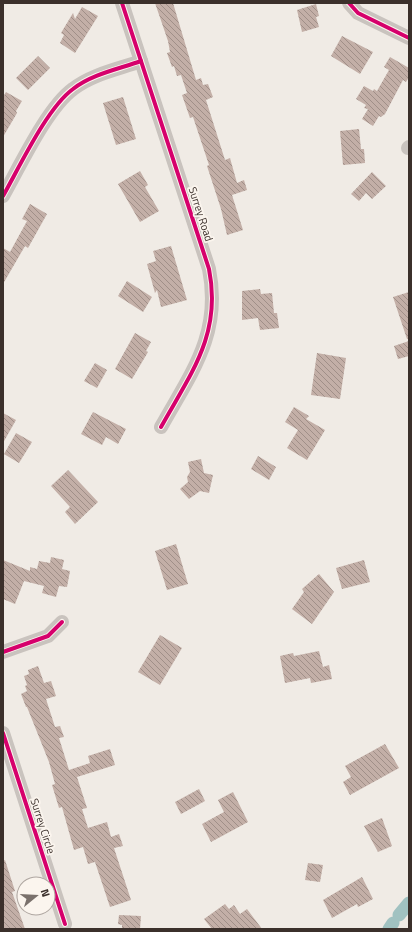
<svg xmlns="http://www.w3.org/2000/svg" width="412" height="932" viewBox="0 0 412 932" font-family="'Titillium Web',sans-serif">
<defs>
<pattern id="building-back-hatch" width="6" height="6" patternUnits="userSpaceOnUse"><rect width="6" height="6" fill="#c3afa7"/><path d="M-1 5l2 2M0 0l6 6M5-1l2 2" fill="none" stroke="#a08f88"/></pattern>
</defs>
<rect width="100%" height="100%" fill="#f0ebe5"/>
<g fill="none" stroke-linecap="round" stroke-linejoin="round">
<g stroke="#a1c2c1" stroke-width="13">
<path d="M399,915L409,903"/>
<path d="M389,929L393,923"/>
</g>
</g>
<g fill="url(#building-back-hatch)">
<path d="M155,3H173L196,80L201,78L203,85L208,84L213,97L206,100L225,160L230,158L237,183L244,180L247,190L232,195L243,230L227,235L221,209L207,166L209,165L193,117L190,118L182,95L187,93L181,75L177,76L174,66L172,67L167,53L170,52L168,41Z"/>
<path d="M316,4L319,16L316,17L319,27L302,32L297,10Z"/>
<path d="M82,7L98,16L75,53L60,43L64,35L61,33L73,13L75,19Z"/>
<path d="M342,36L373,52L360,74L331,56Z"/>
<path d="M38,56L50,68L28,90L16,78Z"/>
<path d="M390,57L409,68V77L406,82L403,80L385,114L381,117L379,116L373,126L362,119L368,109L364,108L366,105L356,99L364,86L373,91L374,89L377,91L389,70L384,67Z"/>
<path d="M6,92L22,101L16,111L17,113L3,137V97Z"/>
<path d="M123,97L136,139L116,145L103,103Z"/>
<path d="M359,129L361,149H364L365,163L343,165L340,131Z"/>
<path d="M140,171L148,185L145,187L159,211L140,222L118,184Z"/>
<path d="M372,172L386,186L372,199L366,193L359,201L351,194Z"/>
<path d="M30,204L47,214L28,248L25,246L3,284V248L10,252L27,221L22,219Z"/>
<path d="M171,246L187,300L161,307L157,290L155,293L147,264L156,261L153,251Z"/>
<path d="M127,281L152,297L143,312L118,296Z"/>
<path d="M260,289L261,294L272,293L274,313H277L279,328L260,330L258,318L242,320V291Z"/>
<path d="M409,292V339H407L393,297Z"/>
<path d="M135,333L151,342L146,351L148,352L132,379L115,369Z"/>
<path d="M409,341V356L398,359L394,346Z"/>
<path d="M317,353L346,358L340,399L311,395Z"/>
<path d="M95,363L107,370L97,388L84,381Z"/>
<path d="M294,407L309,416L306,419L325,430L307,460L287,448L298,430L285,422Z"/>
<path d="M93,412L126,429L118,444L106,437L102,445L81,434Z"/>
<path d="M3,413L16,420L3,443Z"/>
<path d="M16,433L32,442L19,463L4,454Z"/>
<path d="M258,456L276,467L269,480L251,469Z"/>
<path d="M201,459L204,473L213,475L209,493L200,491L189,499L180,489L188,482L187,477L190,472L188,462Z"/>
<path d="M68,470L98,502L75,524L65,512L70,507L51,486Z"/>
<path d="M176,544L188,584L167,590L155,551Z"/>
<path d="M51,557L64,560L62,569L70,571L67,587L59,586L56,597L42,593L44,586L24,581L15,604L3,599V560L30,571V567L37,569L39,561L50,563Z"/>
<path d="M364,560L370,582L342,589L336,568Z"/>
<path d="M319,574L334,592L312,624L292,609L304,592L302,589Z"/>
<path d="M160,635L182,648L160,685L138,672Z"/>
<path d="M319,651L323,667L329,665L332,679L311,683L310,678L285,683L280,656L293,653L294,656Z"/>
<path d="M38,666L44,683L51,681L56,696L46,699L55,727L60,726L64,737L59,738L69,770L90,763L88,756L110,749L115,765L77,777L87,808L82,809L88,828L107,822L111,837L119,834L123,846L114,848L131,900L110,907L95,862L88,864L83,847L74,850L62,807L59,808L52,785L55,784L49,762L27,707H26L21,694L27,691L25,686L27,685L24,676L29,674L28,670Z"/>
<path d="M385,744L399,768L350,795L343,782L351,777L345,766Z"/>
<path d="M199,789L205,801L181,814L175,802Z"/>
<path d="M233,792L248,822L211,842L202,824L224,812L218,800Z"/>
<path d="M382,818L392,846L378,852L364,826Z"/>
<path d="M5,860L15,891L12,892L25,929H3V861Z"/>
<path d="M308,863L323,865L320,882L305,880Z"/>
<path d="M362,877L373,899L358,907L357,904L332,918L323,900Z"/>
<path d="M225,904L229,909L234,905L240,914L247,909L262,929H212L204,919Z"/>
<path d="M119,915L141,916L140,929H122V925L118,924Z"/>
</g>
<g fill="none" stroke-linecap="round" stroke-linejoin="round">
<g stroke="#c9c3be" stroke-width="14">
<path d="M122,3L209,269C222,334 191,373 161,427"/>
<path d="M349,3L358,13L409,38"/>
<path d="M408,148L409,147"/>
<path d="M3,196C20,166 47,108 73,89C92,74 119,69 141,61"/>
<path d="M3,652L48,636L62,622"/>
<path d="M3,733L65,924"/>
</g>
<g stroke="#fbf5ee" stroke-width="6">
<g id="cycleway">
<path d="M122,3L209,269C222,334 191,373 161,427"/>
<path d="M349,3L358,13L409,38"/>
<path d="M3,196C20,166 47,108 73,89C92,74 119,69 141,61"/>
<path d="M3,652L48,636L62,622"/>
<path d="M3,733L65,924"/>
</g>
</g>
<use href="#cycleway" stroke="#d6006c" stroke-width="4"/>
</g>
<g text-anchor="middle" stroke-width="3.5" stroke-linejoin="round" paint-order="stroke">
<g font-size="11" fill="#3b302b" stroke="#fbf5ee">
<text transform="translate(201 214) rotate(72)" y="4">Surrey Road</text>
<text transform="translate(43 826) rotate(72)" y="4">Surrey Circle</text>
</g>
</g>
<rect width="412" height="932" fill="none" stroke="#3b302b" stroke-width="8"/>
<g transform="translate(36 896) rotate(72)"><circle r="19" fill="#fbf5ee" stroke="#aea6a0"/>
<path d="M0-3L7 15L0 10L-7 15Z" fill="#7a716c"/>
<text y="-6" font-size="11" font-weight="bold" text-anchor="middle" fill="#3b302b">N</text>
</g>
</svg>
